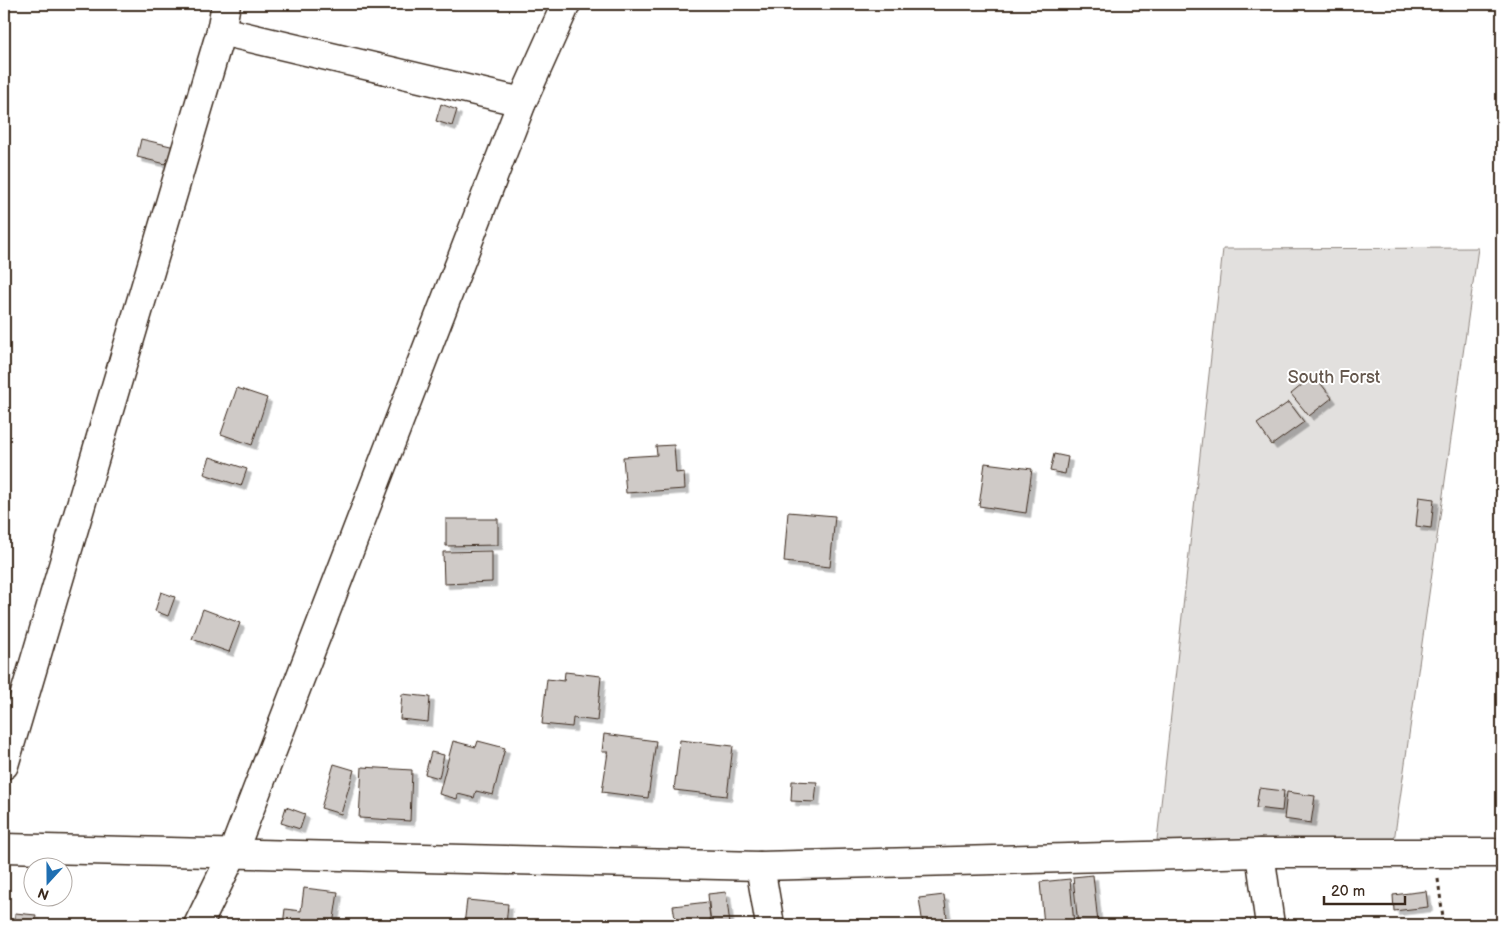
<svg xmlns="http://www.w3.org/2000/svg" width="1506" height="929" viewBox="0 0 1506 929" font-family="'Balsamiq Sans',sans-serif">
<defs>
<filter id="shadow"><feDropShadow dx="4.5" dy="4.5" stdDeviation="0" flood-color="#0004"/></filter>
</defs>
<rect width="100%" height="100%" fill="#fff"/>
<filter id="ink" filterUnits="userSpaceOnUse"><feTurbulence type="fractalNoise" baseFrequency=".02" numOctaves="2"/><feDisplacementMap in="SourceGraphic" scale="10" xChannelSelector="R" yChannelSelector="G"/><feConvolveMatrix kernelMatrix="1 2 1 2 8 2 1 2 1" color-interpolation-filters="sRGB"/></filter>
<g filter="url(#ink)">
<path fill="#e2e0de" stroke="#8e857e" d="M1478,248L1393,848L1157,840L1223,249Z"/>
<g fill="#cfcac7" stroke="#3b2a1e" filter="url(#shadow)">
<path d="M441,104L457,110L452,126L436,121Z"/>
<path d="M141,139L175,147L170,165L137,157Z"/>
<path d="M1314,375L1332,398L1309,416L1291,394Z"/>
<path d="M237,388L267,398L252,445L221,434Z"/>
<path d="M1289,402L1304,422L1272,445L1257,424Z"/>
<path d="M674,445L676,473L684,472L685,489L626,493L623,457L657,455L656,446Z"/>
<path d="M1054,454L1068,457L1065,474L1050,471Z"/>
<path d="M210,457L247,469L241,486L204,474Z"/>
<path d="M985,463L1032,469L1026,513L979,506Z"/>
<path d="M1419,497L1434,499L1431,528L1416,526Z"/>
<path d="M788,512L835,516L830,567L784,562Z"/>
<path d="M446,519H498V545L446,546Z"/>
<path d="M492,551V582L444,584L443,552Z"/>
<path d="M161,592L175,597L168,616L155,611Z"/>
<path d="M203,609L240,623L229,652L192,639Z"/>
<path d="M565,672L601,676L597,721L573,718L572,727L542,724L547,679L564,681Z"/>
<path d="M402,694L430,697L428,722L400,719Z"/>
<path d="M604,734L656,741L648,798L602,792L608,752H602Z"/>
<path d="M680,740L733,746L727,796L674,790Z"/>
<path d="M453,741L476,747L478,741L505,748L493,795L476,791L474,798L458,794L457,799L439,794Z"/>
<path d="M431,752L444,755L439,778L425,774Z"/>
<path d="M334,764L354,770L341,814L321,808Z"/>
<path d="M362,767L412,770L410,821L359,818Z"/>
<path d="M792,781L817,782L815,802L791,801Z"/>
<path d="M1259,788L1284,791L1282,811L1256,808Z"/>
<path d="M1287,792L1315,796L1311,823L1284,819Z"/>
<path d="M286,807L305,814L300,829L281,823Z"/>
<path d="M1093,875L1098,923L1078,925L1073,877Z"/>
<path d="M1070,879L1074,925H1044L1040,882Z"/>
<path d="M304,888L338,892L333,925H283L285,909L301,911Z"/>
<path d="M1426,891L1428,907L1394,911L1393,895Z"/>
<path d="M726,892L730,925H711L708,894Z"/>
<path d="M944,895L948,925H923L919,898Z"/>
<path d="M467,900L508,904L506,925H464Z"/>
<path d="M708,902L711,925H676L673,906Z"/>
<path d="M15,913L36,915L35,925H15Z"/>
</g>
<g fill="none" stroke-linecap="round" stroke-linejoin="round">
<g stroke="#3b2a1e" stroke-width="31">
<g id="minor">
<path d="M221,31L522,102"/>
<path d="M4,765L221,31L226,4"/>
<path d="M4,848L760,866L1260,853H1502"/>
<path d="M1260,853L1270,925"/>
<path d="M760,866L770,925"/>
<path d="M198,925L232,855L522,102L566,4"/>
</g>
</g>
<path stroke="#3b2a1e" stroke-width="3" stroke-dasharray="4 4" stroke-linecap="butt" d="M1438,879L1444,925"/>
<use href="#minor" stroke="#fff" stroke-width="28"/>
</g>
</g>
<g text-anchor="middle" stroke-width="4" stroke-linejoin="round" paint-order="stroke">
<g font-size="18" fill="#65584e" stroke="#fff">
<text x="1334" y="383">South Forst</text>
</g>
</g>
<rect width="1506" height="929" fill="none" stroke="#fff" stroke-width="20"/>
<rect x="10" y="10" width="1486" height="909" fill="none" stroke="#3b2a1e" stroke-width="2" filter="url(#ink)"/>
<g transform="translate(48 882) rotate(201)"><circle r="24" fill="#ffffff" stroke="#b1aaa5"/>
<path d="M0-4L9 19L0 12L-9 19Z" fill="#1f6fb2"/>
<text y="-8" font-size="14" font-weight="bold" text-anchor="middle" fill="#3b2a1e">N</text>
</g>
<path d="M1324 896v8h81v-8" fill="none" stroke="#3b2a1e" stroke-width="2.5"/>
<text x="1331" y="896" font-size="15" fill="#3b2a1e" stroke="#ffffff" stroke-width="4" paint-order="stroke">20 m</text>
</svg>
